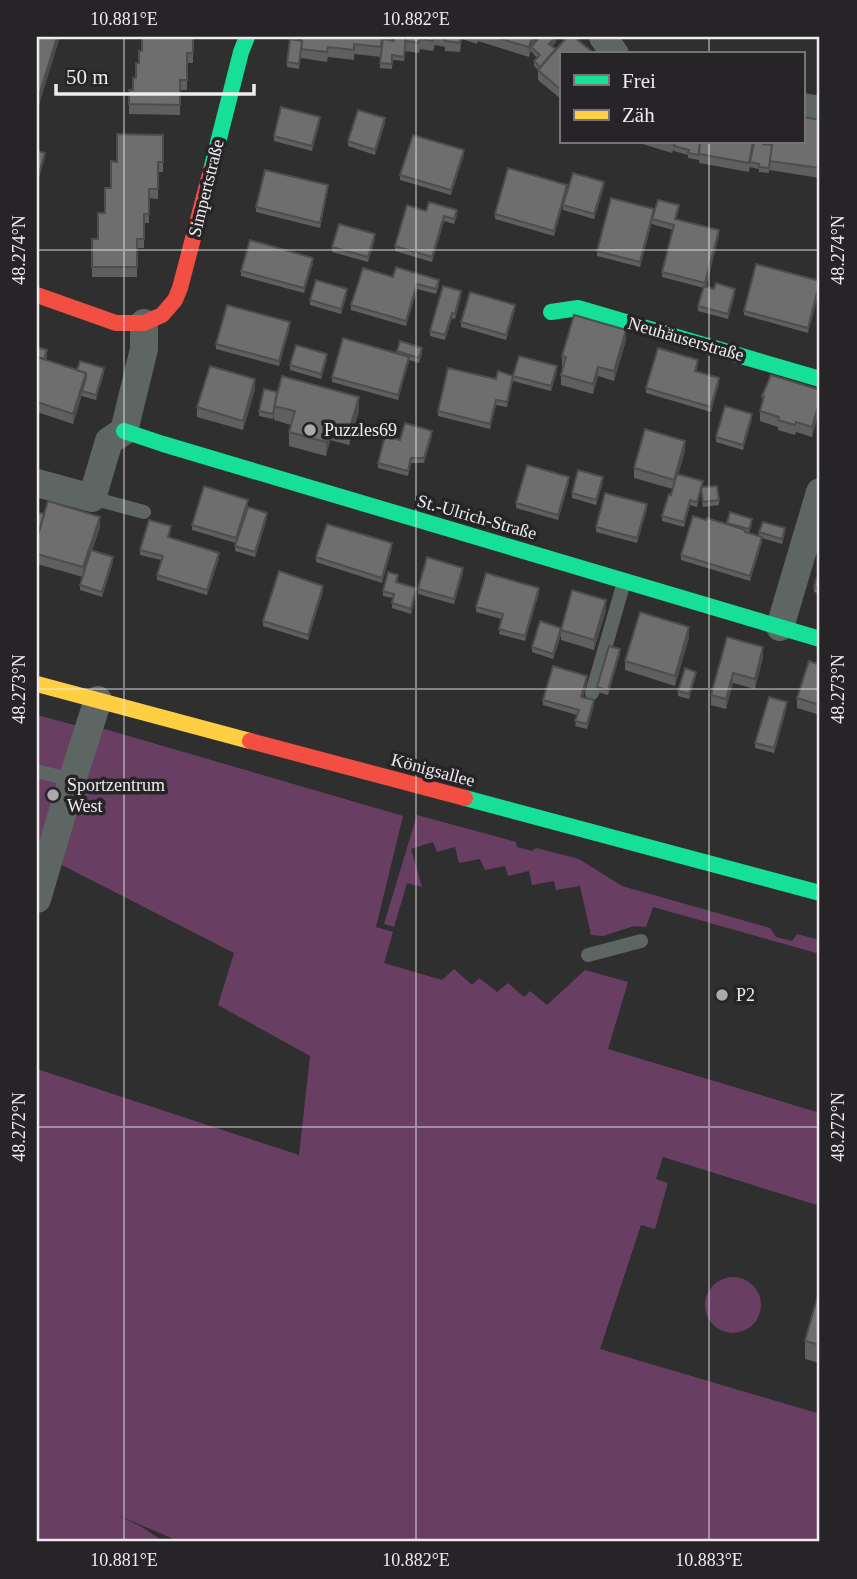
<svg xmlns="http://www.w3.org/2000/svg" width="857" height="1579" viewBox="0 0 857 1579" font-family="Georgia,serif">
<rect width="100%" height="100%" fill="#2f2f2f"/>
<g fill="#683f62">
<path d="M37,715L78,726L91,725L403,816L376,927L393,932L384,963L442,980L454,969L472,985L479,978L497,992L508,983L524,997L530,991L547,1005L585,970L628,982L608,1049L820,1113V1206L663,1157L656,1179L668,1183L655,1229L641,1225L600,1349L820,1414V1542H181L115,1514L142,1527L164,1542H37V1069L299,1155L310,1056L218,1005L234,953L50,859L37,899Z"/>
<path d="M417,815L516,842L517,847L532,851L536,848L579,859L622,886L770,928L776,937L792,941L797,934L820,940V954L653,907L646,927L634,926L603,936L591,935L580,886L556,890L554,881L532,885L529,871L508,876L505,866L485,870L480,859L459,863L455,847L437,852L433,842L411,849L422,887L407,883L394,927L384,924Z"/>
<circle cx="733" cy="1305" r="28"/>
</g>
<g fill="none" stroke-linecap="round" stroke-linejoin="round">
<g stroke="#5e6663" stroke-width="14">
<path d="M92,498L144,512"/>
<path d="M592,693L624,582"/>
<path d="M40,772L72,780"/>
<path d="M588,955L641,941"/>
</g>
<g stroke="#5e6663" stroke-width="28">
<path d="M603,37L615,54"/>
<path d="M803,107L820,110"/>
<path d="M37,483L92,498L109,441L124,431L144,349V323"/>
<path d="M780,627L820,492"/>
<path d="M37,899L72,780L98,700"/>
</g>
<g stroke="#16e098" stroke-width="16">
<path d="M211,170L241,52L247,37"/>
<path d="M551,312L578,308L820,379"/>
<path d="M124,431L163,444L820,639"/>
<path d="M465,798L820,893"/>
</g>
<path stroke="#ffcf43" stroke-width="16" d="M37,684L250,741"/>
<g stroke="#f24e42" stroke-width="16">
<path d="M37,295L116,323H144L162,315L175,300L180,288L211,170"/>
<path d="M250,741L465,798"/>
</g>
</g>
<g fill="#5f5f5f">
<path d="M193,37V63H187V90H180V115L129,114V90H133L146,38Z"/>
<path d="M302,37H384L381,57L354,54V60L328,57L327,62L301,58V54L299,69L287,67V62L302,41Z"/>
<path d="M395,37H536L533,45L556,42L552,46L561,54V99L538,80V70L534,66V61L537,58L531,51L529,57L478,41L477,44L462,39V37L460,52L445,51V47L435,45L433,51L420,49L419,53L405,51V49L404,61L392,60V69L380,68V63L394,41Z"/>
<path d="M820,120V178L769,170V173L759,172V169L750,167V165L749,172L699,163V160L688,158V155L674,151V149L672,153L636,142H763V144L772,145Z"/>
<path d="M320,122L312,151L274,141V136Z"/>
<path d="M385,123L375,155L348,146V141Z"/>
<path d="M163,135V172H158V199L149,198V223H144V248H137V277H92V239H98L117,162Z"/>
<path d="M464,155L451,195L400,180V175Z"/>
<path d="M604,187L594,219L563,210V205Z"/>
<path d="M328,190L320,228L256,212V207Z"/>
<path d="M567,190L554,236L495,219V214Z"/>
<path d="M679,210L676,219L719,235L706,287L735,294L728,319L698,311V306L704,288L662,277V272L673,230L652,224V219Z"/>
<path d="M426,211L457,215L454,224L444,221L432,262L395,251V246Z"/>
<path d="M654,214L640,267L597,256V251Z"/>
<path d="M375,239L368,262L332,252V247Z"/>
<path d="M313,263L304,293L241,276V271Z"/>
<path d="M393,277L439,285L436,294L417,289L406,326L351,310V305Z"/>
<path d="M820,281L808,333L744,315V311Z"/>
<path d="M347,294L341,314L310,305V300Z"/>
<path d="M461,296L455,319L452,318L445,340L430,336V331Z"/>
<path d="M515,310L506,340L461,327V322Z"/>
<path d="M290,327L279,366L216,349V344Z"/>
<path d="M626,340L614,381L598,376L593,394L561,385V375L564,366H562V356Z"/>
<path d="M37,347L47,355L46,360L77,370L104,373L96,400L82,396V394L73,424L37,412Z"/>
<path d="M397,351L422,353L419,363L409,360L398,400L332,382V377L397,353Z"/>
<path d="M327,359L321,379L290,370V365Z"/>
<path d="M698,365L696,372L719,383L711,412L646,393V388Z"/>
<path d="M557,371L551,391L513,381L507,407L496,405L490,429L438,416V411L496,379L513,376Z"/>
<path d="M255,389L243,430L197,417V407Z"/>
<path d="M264,389L359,411L349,445L330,440L326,456L289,446V432L291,425L274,420V415L273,419L259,416V411Z"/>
<path d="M820,390L812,437L796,432L795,435L778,430V427L760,421V411L762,403V396Z"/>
<path d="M752,419L743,450L716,442V437Z"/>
<path d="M432,436L424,463H411L408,476L378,468V463L400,440Z"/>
<path d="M685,451L678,474L702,487L719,500V505L703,507L701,490L697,507L690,505L684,527L662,521V516L673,489L634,478V468Z"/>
<path d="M569,482L558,520L516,508V503Z"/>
<path d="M603,482L596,505L572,498V493Z"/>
<path d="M248,505L236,543L192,530V525Z"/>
<path d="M647,509L637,543L596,532V527Z"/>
<path d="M37,512L100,527L92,551L113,562L102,597L80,590V585L83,577L37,564Z"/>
<path d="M267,518L255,557L235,551V546Z"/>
<path d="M706,520L727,524V523L752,524L749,533L759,536V532L785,533L782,544L762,538V542L750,581L681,560V555Z"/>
<path d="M171,531L169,537L219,558L207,595L157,580V575L161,560L140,555V550Z"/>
<path d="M392,548L382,583L316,562V557Z"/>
<path d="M820,567V594L814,592V587Z"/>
<path d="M463,573L454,604L418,594V589Z"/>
<path d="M398,580V583L416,593L411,614L392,608L393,598L383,596V591Z"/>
<path d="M323,591L308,640L263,626V621Z"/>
<path d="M539,593L525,641L499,634L502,619L476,612V607Z"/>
<path d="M606,610L594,650L561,640V635L553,659L532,652V647L561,628Z"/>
<path d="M689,637L675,686L625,670V661Z"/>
<path d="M727,637L763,657L755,689L733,683L726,709L711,705V695Z"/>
<path d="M620,654L608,695L597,692V687Z"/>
<path d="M820,665V715L797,708V698Z"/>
<path d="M696,676L689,699L678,696V691Z"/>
<path d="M587,681L583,697L594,705L587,729L575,726L577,715L543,705V700Z"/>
<path d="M787,707L774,753L755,748V743Z"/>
<path d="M820,1288V1363L805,1359V1341Z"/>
</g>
<g fill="#4d4d4d">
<path d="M57,37H60L37,112V102Z"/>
<path d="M532,37H536L532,48L531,47L529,57V47Z"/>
<path d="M556,37V42L549,49V44Z"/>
<path d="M320,117V122L312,151V146Z"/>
<path d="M385,118V123L375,155V150Z"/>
<path d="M464,150V155L451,195V190Z"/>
<path d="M45,153V158L37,185V180Z"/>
<path d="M604,182V187L594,219V214Z"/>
<path d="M328,185V190L320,228V223Z"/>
<path d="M567,185V190L554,236V231Z"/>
<path d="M654,209V214L640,267V262Z"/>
<path d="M444,216V221L432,262V257Z"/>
<path d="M719,230V235L705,288V283Z"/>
<path d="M375,234V239L368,262V257Z"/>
<path d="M313,258V263L304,293V288Z"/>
<path d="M417,284V289L406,326V321Z"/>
<path d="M820,285V290L808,333V328Z"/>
<path d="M347,289V294L341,314V309Z"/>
<path d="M735,289V294L728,319V314Z"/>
<path d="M461,291V296L455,319V314Z"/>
<path d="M515,305V310L506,340V335Z"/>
<path d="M452,313V318L445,340V335Z"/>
<path d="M290,322V327L279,366V361Z"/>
<path d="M626,330V340L614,381V371Z"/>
<path d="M327,354V359L321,379V374Z"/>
<path d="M409,357V362L398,400V395Z"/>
<path d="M557,366V371L551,391V386Z"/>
<path d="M598,367V376L593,394V384Z"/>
<path d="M104,368V373L96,400V395Z"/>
<path d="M86,373V383L82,391V394L73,424V414Z"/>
<path d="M513,376V381L507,407V402Z"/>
<path d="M719,378V383L711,412V407Z"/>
<path d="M255,379V389L243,430V421Z"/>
<path d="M359,397V411L349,445V431Z"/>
<path d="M496,400V405L490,429V424Z"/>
<path d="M820,400V409L812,437V427Z"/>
<path d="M752,414V419L743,450V445Z"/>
<path d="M330,426V440L326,456V442Z"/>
<path d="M432,431V436L424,463V458Z"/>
<path d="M685,441V451L674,490V480Z"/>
<path d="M569,477V482L558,520V515Z"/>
<path d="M603,477V482L596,505V500Z"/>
<path d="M248,500V505L236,543V538Z"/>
<path d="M690,500V505L684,527V522Z"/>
<path d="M647,504V509L637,543V538Z"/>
<path d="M267,513V518L255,557V552Z"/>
<path d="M100,517V527L83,577V567Z"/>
<path d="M762,537V542L750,581V576Z"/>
<path d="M392,543V548L382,583V578Z"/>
<path d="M219,553V558L207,595V590Z"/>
<path d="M113,557V562L102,597V592Z"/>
<path d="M463,568V573L454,604V599Z"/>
<path d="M323,586V591L308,640V635Z"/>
<path d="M416,588V593L411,614V609Z"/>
<path d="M539,588V593L525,641V636Z"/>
<path d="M606,600V610L594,650V640Z"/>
<path d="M689,627V637L675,686V676Z"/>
<path d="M561,630V635L553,659V654Z"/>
<path d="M763,647V657L755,689V679Z"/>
<path d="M620,649V654L608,695V690Z"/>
<path d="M696,672V676L689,699V694Z"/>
<path d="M733,673V683L726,709V699Z"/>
<path d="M587,676V681L581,702V697Z"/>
<path d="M594,700V705L587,729V724Z"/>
<path d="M787,702V707L774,753V748Z"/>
</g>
<g fill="#6e6e6e" stroke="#4d4d4d" stroke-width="2">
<path d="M37,37H57L37,102Z"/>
<path d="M146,37H193V53H187V80H180V105L129,104V90H133V78H136V63H139V51H142V38H146Z"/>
<path d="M302,37H382L381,47L354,44V50L328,47L327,52L301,49Z"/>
<path d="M395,37H406L404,57L392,55V64L380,63L383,39L394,41Z"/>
<path d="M406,37H435L433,41L420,39L419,43L405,41Z"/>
<path d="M445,37H461L460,43L445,41Z"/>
<path d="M494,37H532L529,47Z"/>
<path d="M540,37H556L549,44L556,49L540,67L534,61L540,55L531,47Z"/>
<path d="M567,37H574L595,54H561V90L538,70Z"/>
<path d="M290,39L302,41L299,64L287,62Z"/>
<path d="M281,107L320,117L312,146L274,136Z"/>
<path d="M358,110L385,118L375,150L348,141Z"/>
<path d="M803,117L820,120V168L769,161L772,142H803Z"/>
<path d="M117,134L163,135V162H158V189H149V214H144V239H137V267H92V239H98V213H105V188H111V161L117,162Z"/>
<path d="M413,135L464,150L451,190L400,175Z"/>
<path d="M675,142H700L699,155L688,153L689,150L674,146Z"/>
<path d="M700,142H753L749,163L699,154Z"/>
<path d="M754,142H763V144L772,145L769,168L759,167V164L750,162Z"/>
<path d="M37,151L45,153L37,180Z"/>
<path d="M508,168L567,185L554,231L495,214Z"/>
<path d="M265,170L328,185L320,223L256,207Z"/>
<path d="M573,173L604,182L594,214L563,205Z"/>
<path d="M611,198L654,209L640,262L597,251Z"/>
<path d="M658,200L679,205L675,219L719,230L705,283L662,272L674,225L652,219Z"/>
<path d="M429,202L457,210L454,219L444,216L432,257L395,246L407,205L426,211Z"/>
<path d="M339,224L375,234L368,257L332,247Z"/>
<path d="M250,240L313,258L304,288L241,271Z"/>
<path d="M756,264L820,281L808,328L744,311Z"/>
<path d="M396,267L439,280L436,289L417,284L406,321L351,305L363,268L393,277Z"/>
<path d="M316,280L347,289L341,309L310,300Z"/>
<path d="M716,283L735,289L728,314L698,306L704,286L714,289Z"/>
<path d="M443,286L461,291L455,314L452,313L445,335L430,331Z"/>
<path d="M470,292L515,305L506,335L461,322Z"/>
<path d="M227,305L290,322L279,361L216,344Z"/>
<path d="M574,315L626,330L614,371L598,367L593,384L561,375L566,357L562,356Z"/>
<path d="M343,338L409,357L398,395L332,377Z"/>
<path d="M400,341L422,348L419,358L397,351Z"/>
<path d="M296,345L327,354L321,374L290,365Z"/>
<path d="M37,347L47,350L44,359L37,357Z"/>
<path d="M658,348L698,360L695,371L719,378L711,407L646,388Z"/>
<path d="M519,356L557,366L551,386L513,376L507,402L496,400L490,424L438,411L448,368L496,379L498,371L513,376Z"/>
<path d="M37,357L86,373L73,414L37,402Z"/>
<path d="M80,361L104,368L96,395L82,391L86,378V373L77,370Z"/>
<path d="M210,366L255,379L243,421L197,407Z"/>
<path d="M771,375L820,390V400L812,427L796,422L795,425L778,420L779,417L760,411L764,396H762Z"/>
<path d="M282,376L359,397L349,431L330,426L326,442L289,432L295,411L274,406Z"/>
<path d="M264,389L277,392L273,414L259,411Z"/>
<path d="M725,406L752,414L743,445L716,437Z"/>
<path d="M405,423L432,431L424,458H411L408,471L378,463L385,436L400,440Z"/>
<path d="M645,429L685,441L674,480L634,468Z"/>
<path d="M527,465L569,477L558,515L516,503Z"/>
<path d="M578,470L603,477L596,500L572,493Z"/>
<path d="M677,474L703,481L697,502L690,500L684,522L662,516L669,494L671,495Z"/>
<path d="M204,486L248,500L236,538L192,525Z"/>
<path d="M717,486L719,500L703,502L701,487Z"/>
<path d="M605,493L647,504L637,538L596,527Z"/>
<path d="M48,501L100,517L83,567L37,554V538Z"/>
<path d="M248,507L267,513L255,552L235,546Z"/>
<path d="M37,512L44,514L37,538Z"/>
<path d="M730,512L752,519L749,529L727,523Z"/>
<path d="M693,516L706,520L707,518L745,530V532L762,537L750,576L681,555Z"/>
<path d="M149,520L171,526L168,537L219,553L207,590L157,575L163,556L140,550Z"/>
<path d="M763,522L785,528L782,539L759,532Z"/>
<path d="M327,524L392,543L382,578L316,557Z"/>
<path d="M91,550L113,557L102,592L80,585Z"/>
<path d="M427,557L463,568L454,599L418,589Z"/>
<path d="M820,567V589L814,587Z"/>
<path d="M279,571L323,586L308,635L263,621Z"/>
<path d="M388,572L398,575L396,582L416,588L411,609L392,603L394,594L383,591Z"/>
<path d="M486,573L539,588L525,636L499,629L503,614L476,607Z"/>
<path d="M572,590L606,600L594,640L561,630Z"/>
<path d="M640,612L689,627L675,676L625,661Z"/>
<path d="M540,621L561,628L553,654L532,647Z"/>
<path d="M727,637L763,647L755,679L733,673L726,699L711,695Z"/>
<path d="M609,646L620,649L608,690L597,687Z"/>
<path d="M809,661L820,665V705L797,698Z"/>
<path d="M553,666L587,676L581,697L594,700L587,724L575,721L579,710L543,700Z"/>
<path d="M685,668L696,672L689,694L678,691Z"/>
<path d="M769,697L787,702L774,748L755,743Z"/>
<path d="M820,1288V1345L805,1341Z"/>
</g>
<path fill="none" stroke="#eeecee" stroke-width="2" stroke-opacity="0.45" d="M124,37V1542M416,37V1542M709,37V54M709,142V1542M37,250H820M37,689H820M37,1127H820"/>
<g fill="#abaaab" stroke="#262426" stroke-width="2.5">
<circle cx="310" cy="430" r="7"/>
<circle cx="53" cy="795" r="7"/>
<circle cx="722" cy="995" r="7"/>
</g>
<g text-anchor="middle" stroke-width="7" stroke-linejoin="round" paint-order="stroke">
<g font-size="18" fill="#eeecee" stroke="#262426">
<text transform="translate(206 188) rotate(-76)" y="6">Simpertstraße</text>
<text transform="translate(686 339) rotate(16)" y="6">Neuhäuserstraße</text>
<text transform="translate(477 517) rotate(16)" y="6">St.-Ulrich-Straße</text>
<text transform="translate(433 770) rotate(15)" y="6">Königsallee</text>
</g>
<g font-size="18" fill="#eeecee" stroke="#262426" text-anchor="start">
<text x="324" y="436">Puzzles69</text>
<text x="67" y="791">Sportzentrum<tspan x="67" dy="21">West</tspan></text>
<text x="736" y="1001">P2</text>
</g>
</g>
<rect width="857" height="1579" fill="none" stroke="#262426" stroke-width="77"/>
<rect x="560" y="52" width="245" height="91" fill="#262426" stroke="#767476" stroke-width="2"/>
<rect x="574" y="75" width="35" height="10" fill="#16e098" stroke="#767476" stroke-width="2"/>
<text x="622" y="88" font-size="21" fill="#eeecee">Frei</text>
<rect x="574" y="110" width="35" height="10" fill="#ffcf43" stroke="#767476" stroke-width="2"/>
<text x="622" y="122" font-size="21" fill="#eeecee">Zäh</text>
<path d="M56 84v10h198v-10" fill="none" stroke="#eeecee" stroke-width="3.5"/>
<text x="66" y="84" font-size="21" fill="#eeecee" stroke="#262426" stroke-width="5" paint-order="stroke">50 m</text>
<rect x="38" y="38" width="780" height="1502" fill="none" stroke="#eeecee" stroke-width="2.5"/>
<g font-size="18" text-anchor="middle" fill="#eeecee">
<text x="124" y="25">10.881°E</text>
<text x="416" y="25">10.882°E</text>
<text transform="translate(19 250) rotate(-90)" y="6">48.274°N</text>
<text transform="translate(838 250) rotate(-90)" y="6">48.274°N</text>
<text transform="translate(19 689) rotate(-90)" y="6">48.273°N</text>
<text transform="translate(838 689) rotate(-90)" y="6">48.273°N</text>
<text transform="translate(19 1127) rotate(-90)" y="6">48.272°N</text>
<text transform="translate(838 1127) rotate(-90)" y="6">48.272°N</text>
<text x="124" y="1566">10.881°E</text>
<text x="416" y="1566">10.882°E</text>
<text x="709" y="1566">10.883°E</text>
</g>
</svg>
